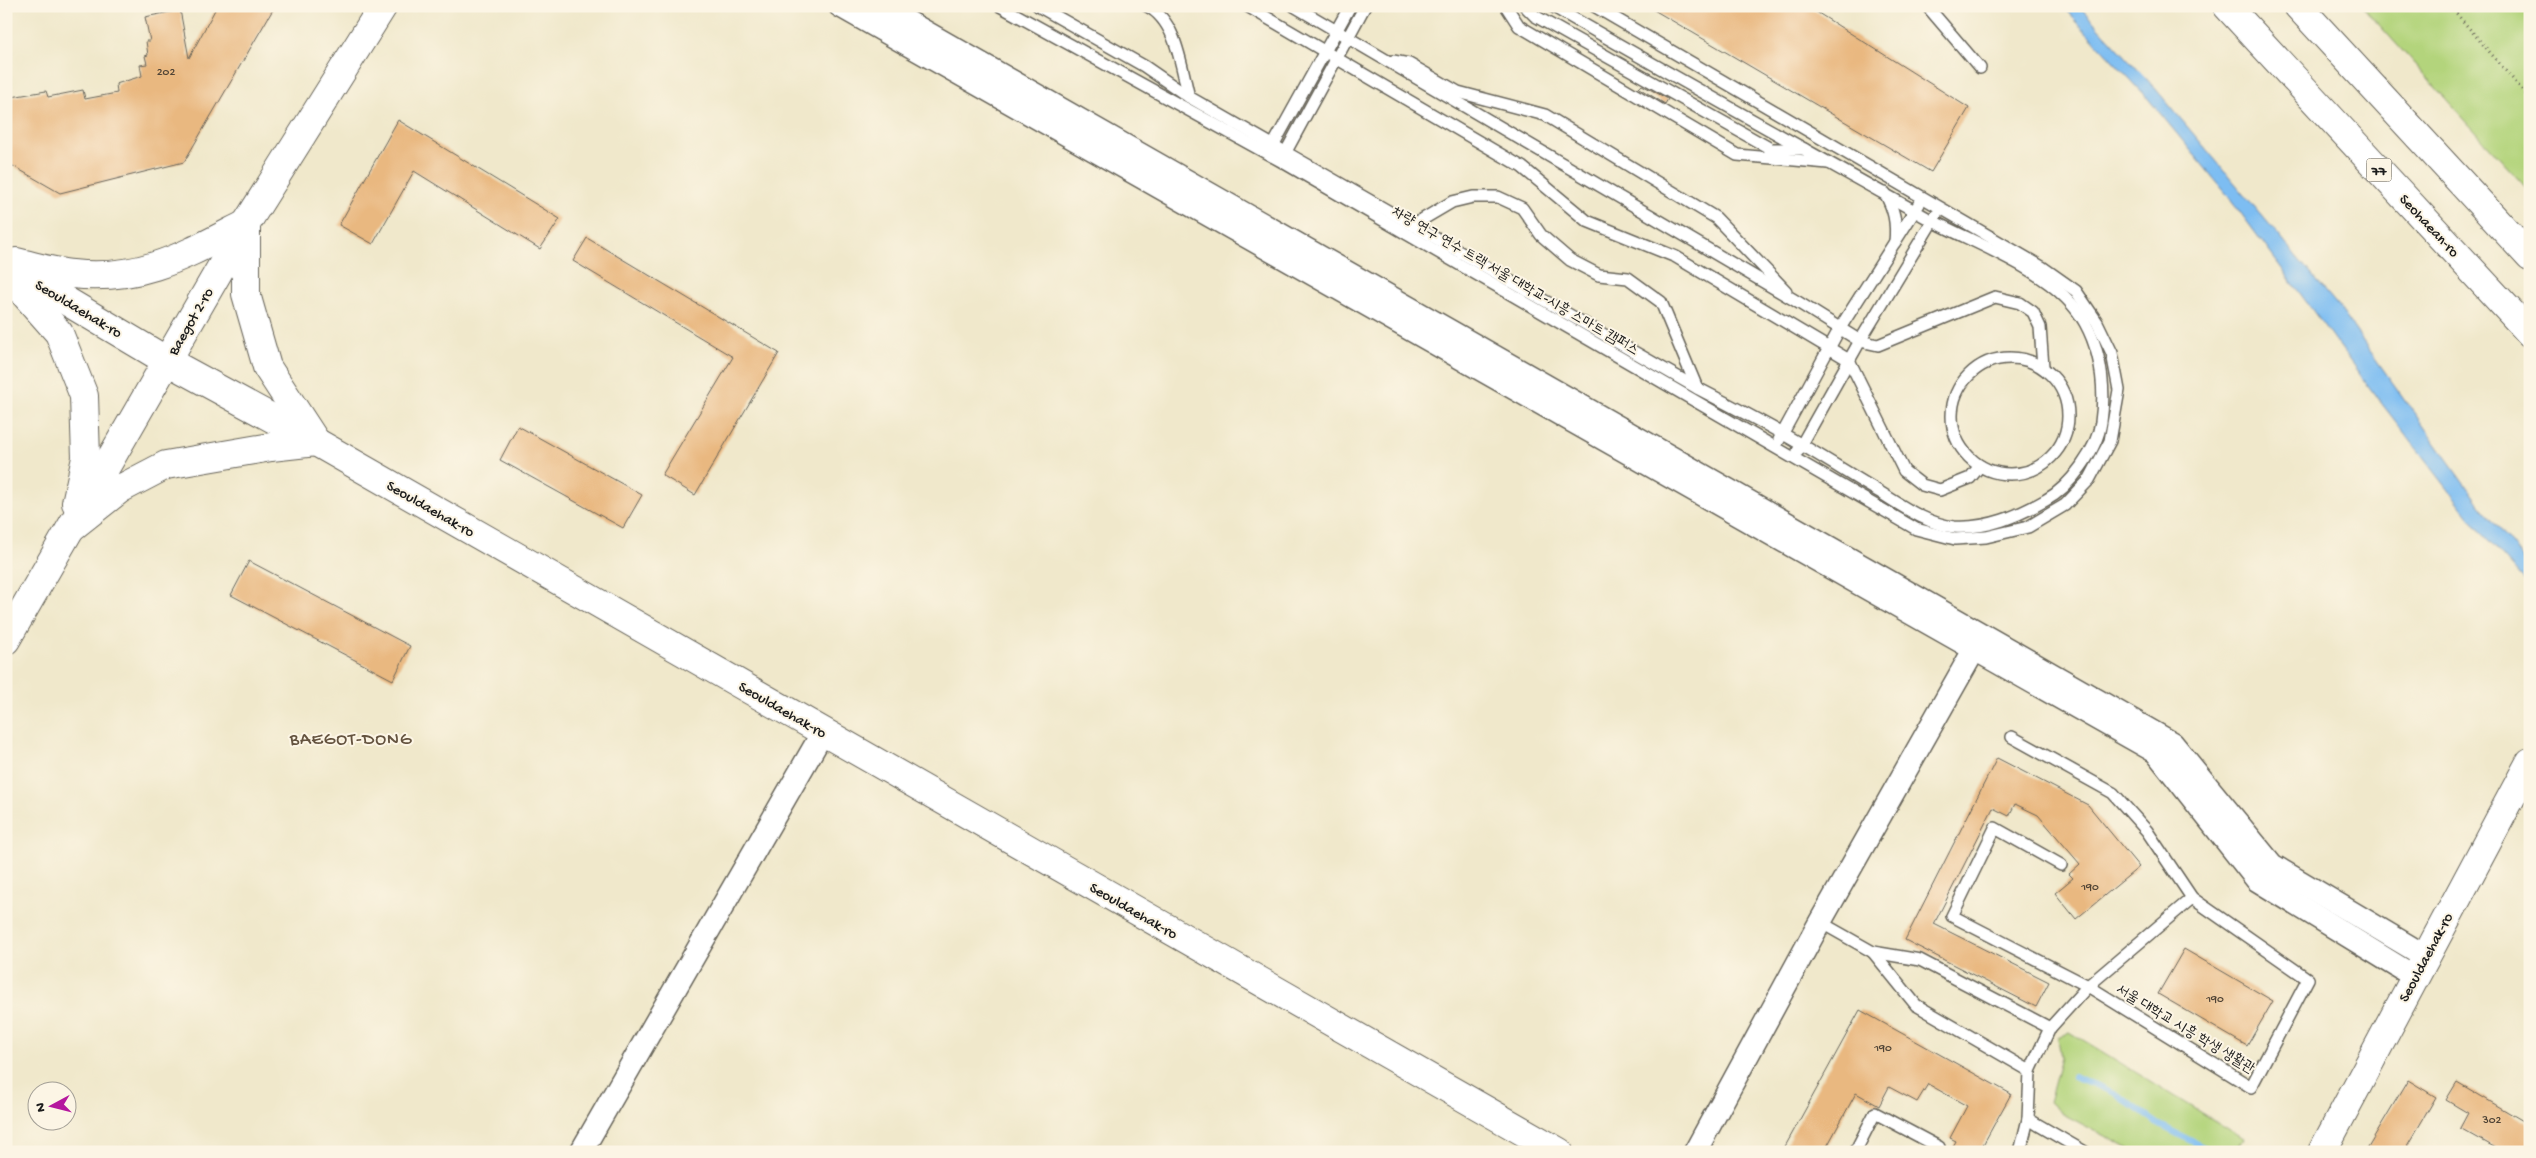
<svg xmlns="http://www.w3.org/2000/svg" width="2536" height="1158" viewBox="0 0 2536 1158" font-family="'Gochi Hand','Poor Story',sans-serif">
<rect width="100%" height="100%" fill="#fcf5e5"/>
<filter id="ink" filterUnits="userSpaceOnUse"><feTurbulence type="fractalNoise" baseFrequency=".02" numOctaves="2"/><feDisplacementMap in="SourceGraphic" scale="10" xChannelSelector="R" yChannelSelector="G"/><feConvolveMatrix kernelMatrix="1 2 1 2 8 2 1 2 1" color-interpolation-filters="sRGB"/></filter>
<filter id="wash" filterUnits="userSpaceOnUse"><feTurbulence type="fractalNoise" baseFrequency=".0096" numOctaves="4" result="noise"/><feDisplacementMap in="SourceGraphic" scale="20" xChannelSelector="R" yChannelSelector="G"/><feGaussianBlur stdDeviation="1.12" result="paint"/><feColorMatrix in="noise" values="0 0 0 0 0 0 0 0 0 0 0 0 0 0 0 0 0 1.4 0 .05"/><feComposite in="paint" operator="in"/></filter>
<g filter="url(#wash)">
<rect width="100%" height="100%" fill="#f0e8cb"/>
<g fill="#b3d47c" stroke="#68784c">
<path d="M2362,6H2530V192Z"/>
<path d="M2070,1032L2243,1138L2234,1152H2135L2061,1113L2049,1102L2061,1058L2058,1038Z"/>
</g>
<path fill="#7dbdf2" stroke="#4c6c87" d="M2062,6H2079L2154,87L2338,306L2479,504L2530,568V587L2483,534L2375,395L2229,197L2145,95Z"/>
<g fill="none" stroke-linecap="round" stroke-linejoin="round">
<path stroke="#7dbdf2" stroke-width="6" d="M2073,1076L2115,1093L2158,1124L2205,1148"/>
</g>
<g id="blocks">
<g fill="#e9b880">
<path d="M217,6H275L184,162L60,193L6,162V98L46,91L48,97L83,90L85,99L117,93L116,84L142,76L140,65L147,64L145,56L148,55L146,41H150L145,17L180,10L189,58Z"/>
<path d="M1647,6H1807L1969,108L1931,172Z"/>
<path d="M1642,85L1668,99L1665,104L1639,88Z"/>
<path d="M398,120L560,219L540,249L414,171L373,244L339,225Z"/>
<path d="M587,238L779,353L695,495L662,475L733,357L573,261Z"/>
<path d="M518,426L642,495L623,528L500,460Z"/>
<path d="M249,561L410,646L393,680L231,595Z"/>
<path d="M1997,758L2088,805L2139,867L2076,919L2055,893L2073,878L2069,874L2080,864L2038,815L2015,804L2009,816L1993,808L1934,924L2049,982L2036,1007L1905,940Z"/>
<path d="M2184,949L2273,1001L2247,1046L2158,994Z"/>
<path d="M1860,1010L2011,1094L1979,1152H1950L1956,1141L1950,1138L1967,1106L1928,1084L1917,1102L1889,1087L1879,1106L1856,1093L1824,1152H1782Z"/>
<path d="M2408,1080L2436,1097L2404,1152H2365Z"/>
<path d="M2457,1082L2530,1125V1152H2503L2460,1128L2468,1113L2446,1100Z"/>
</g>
</g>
</g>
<g filter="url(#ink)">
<use href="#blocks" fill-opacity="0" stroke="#666359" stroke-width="1"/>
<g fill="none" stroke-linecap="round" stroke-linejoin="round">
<g stroke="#666359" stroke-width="14">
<g id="lane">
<path d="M1000,6L1281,161L1916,529L1955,539L1986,537L2028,527L2065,505L2089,480L2110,441L2119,390L2112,353L2097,322L2076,291L2042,267L1594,6"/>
<path d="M1038,6L1144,66L1189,97L1697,388C1726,403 1755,418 1783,434C1815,452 1846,472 1878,491C1901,505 1926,524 1954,527C1988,529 2018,516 2046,500C2070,487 2097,450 2101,422C2107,379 2098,329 2066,298C2032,264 1972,242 1929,219C1803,148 1677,79 1552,6"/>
<path d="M1147,6C1177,21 1181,67 1189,97"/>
<path d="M1247,6L1522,167L1587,221L1676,257L1849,360L1904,471L1922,485L1940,490L1970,478L1980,466"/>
<path d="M1294,6L1796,301L1860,341L1878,345L1995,297L2020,303L2033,312L2040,327L2043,367"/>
<path d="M1506,6L1519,26L1737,155L1828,163"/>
<path d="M1525,6L1535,16L1771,149H1804"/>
<path d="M1927,6L1980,68"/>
<path d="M1393,61L1409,64L1458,92L1545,115L1716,218L1786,291"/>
<path d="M1270,151L1350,6"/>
<path d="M1282,159L1365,6"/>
<path d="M1885,193C1894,210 1897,222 1895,242"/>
<path d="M1413,225L1452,202L1473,197H1498L1522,208L1541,235L1570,260L1599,275L1628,278L1661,302L1697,388"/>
<circle cx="2010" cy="416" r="58"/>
<path d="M1779,440L1840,328L1919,204"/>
<path d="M1798,451L1860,341L1936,215"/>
<path d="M2012,737L2113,793L2147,831L2192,898L2308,979L2251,1087L2088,986L1952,916L1995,828L2061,865"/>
<path d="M1820,922L1873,952L1920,960L2050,1028"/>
<path d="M1873,952L1916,1005L2030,1071"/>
<path d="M2028,1119L2085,1152"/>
<path d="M1855,1152L1875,1113L1939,1147"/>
<path d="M2020,1152L2028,1119L2030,1071L2050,1028L2088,986L2192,898"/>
</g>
</g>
<g stroke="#666359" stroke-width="25">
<g id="street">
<path d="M840,6L2156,752L2257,880L2415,977"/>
<path d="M880,6L2172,743L2272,865L2425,956"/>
<path d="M581,1152L823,732"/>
<path d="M1695,1152L1820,922L1974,650L1983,639"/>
</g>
</g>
<g stroke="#666359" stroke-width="30">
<g id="secondary">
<path d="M16,262C34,266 54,272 72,274C142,282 187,254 246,224V294L267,367L316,442L271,447L166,465L120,489L72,527"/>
<path d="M6,265L167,361L316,442L1559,1152"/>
<path d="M7,274L59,333L84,396L86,458L76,503"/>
<path d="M6,640L246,224L383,6"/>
<path d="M2322,1152L2530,762"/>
</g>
</g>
<g stroke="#666359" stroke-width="30">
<g id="primary">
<path d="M2227,6L2530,333"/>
<path d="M2298,6L2530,257"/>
</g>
</g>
<path stroke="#666359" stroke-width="3" stroke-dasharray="1 4" stroke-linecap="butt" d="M2450,6L2530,99"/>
<use href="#lane" stroke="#fff" stroke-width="11"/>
<use href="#street" stroke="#fff" stroke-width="22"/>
<use href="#secondary" stroke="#fff" stroke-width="28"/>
<use href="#primary" stroke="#fff" stroke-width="28"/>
</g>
</g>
<g text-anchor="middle" stroke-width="4" stroke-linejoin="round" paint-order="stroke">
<g font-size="12" fill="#4f4335">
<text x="166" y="75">202</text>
<text x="2090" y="890">190</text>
<text x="2215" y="1002">190</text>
<text x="1883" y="1051">190</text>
<text x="2492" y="1123">302</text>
</g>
<rect fill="#fcf5e5" stroke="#5f5d58" stroke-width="1" x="2366.5" y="158.5" width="25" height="23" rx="4"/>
<g font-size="14" font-weight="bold" fill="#1c1c1c">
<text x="2379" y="175">77</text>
</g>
<g font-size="15" fill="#1c1c1c" stroke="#fcf5e5">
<text transform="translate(2430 225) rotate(47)" y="5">Seohaean-ro</text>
<text transform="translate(1516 280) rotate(30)" y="5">차량 연구 연수 트랙 서울 대학교-시흥 스마트 캠퍼스</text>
<text transform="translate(79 308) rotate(31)" y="5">Seouldaehak-ro</text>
<text transform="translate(190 321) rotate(-60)" y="5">Baegot 2-ro</text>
<text transform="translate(431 508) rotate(30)" y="5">Seouldaehak-ro</text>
<text transform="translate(783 709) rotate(30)" y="5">Seouldaehak-ro</text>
<text transform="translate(1134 910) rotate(30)" y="5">Seouldaehak-ro</text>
<text transform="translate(2425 957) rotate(-62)" y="5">Seouldaehak-ro</text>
<text transform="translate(2186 1028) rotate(31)" y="5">서울 대학교 시흥 학생 생활관</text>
</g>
<g font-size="18" letter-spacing="1" fill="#64533f" stroke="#fcf5e5">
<text x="351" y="744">BAEGOT-DONG</text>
</g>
</g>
<rect width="2536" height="1158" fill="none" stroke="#fcf5e5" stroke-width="25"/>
<g transform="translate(52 1106) rotate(263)"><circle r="24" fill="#fcf5e5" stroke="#a29e95"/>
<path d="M0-4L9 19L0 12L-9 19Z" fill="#b5179e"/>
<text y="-8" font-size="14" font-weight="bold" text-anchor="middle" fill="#1c1c1c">N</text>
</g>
</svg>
